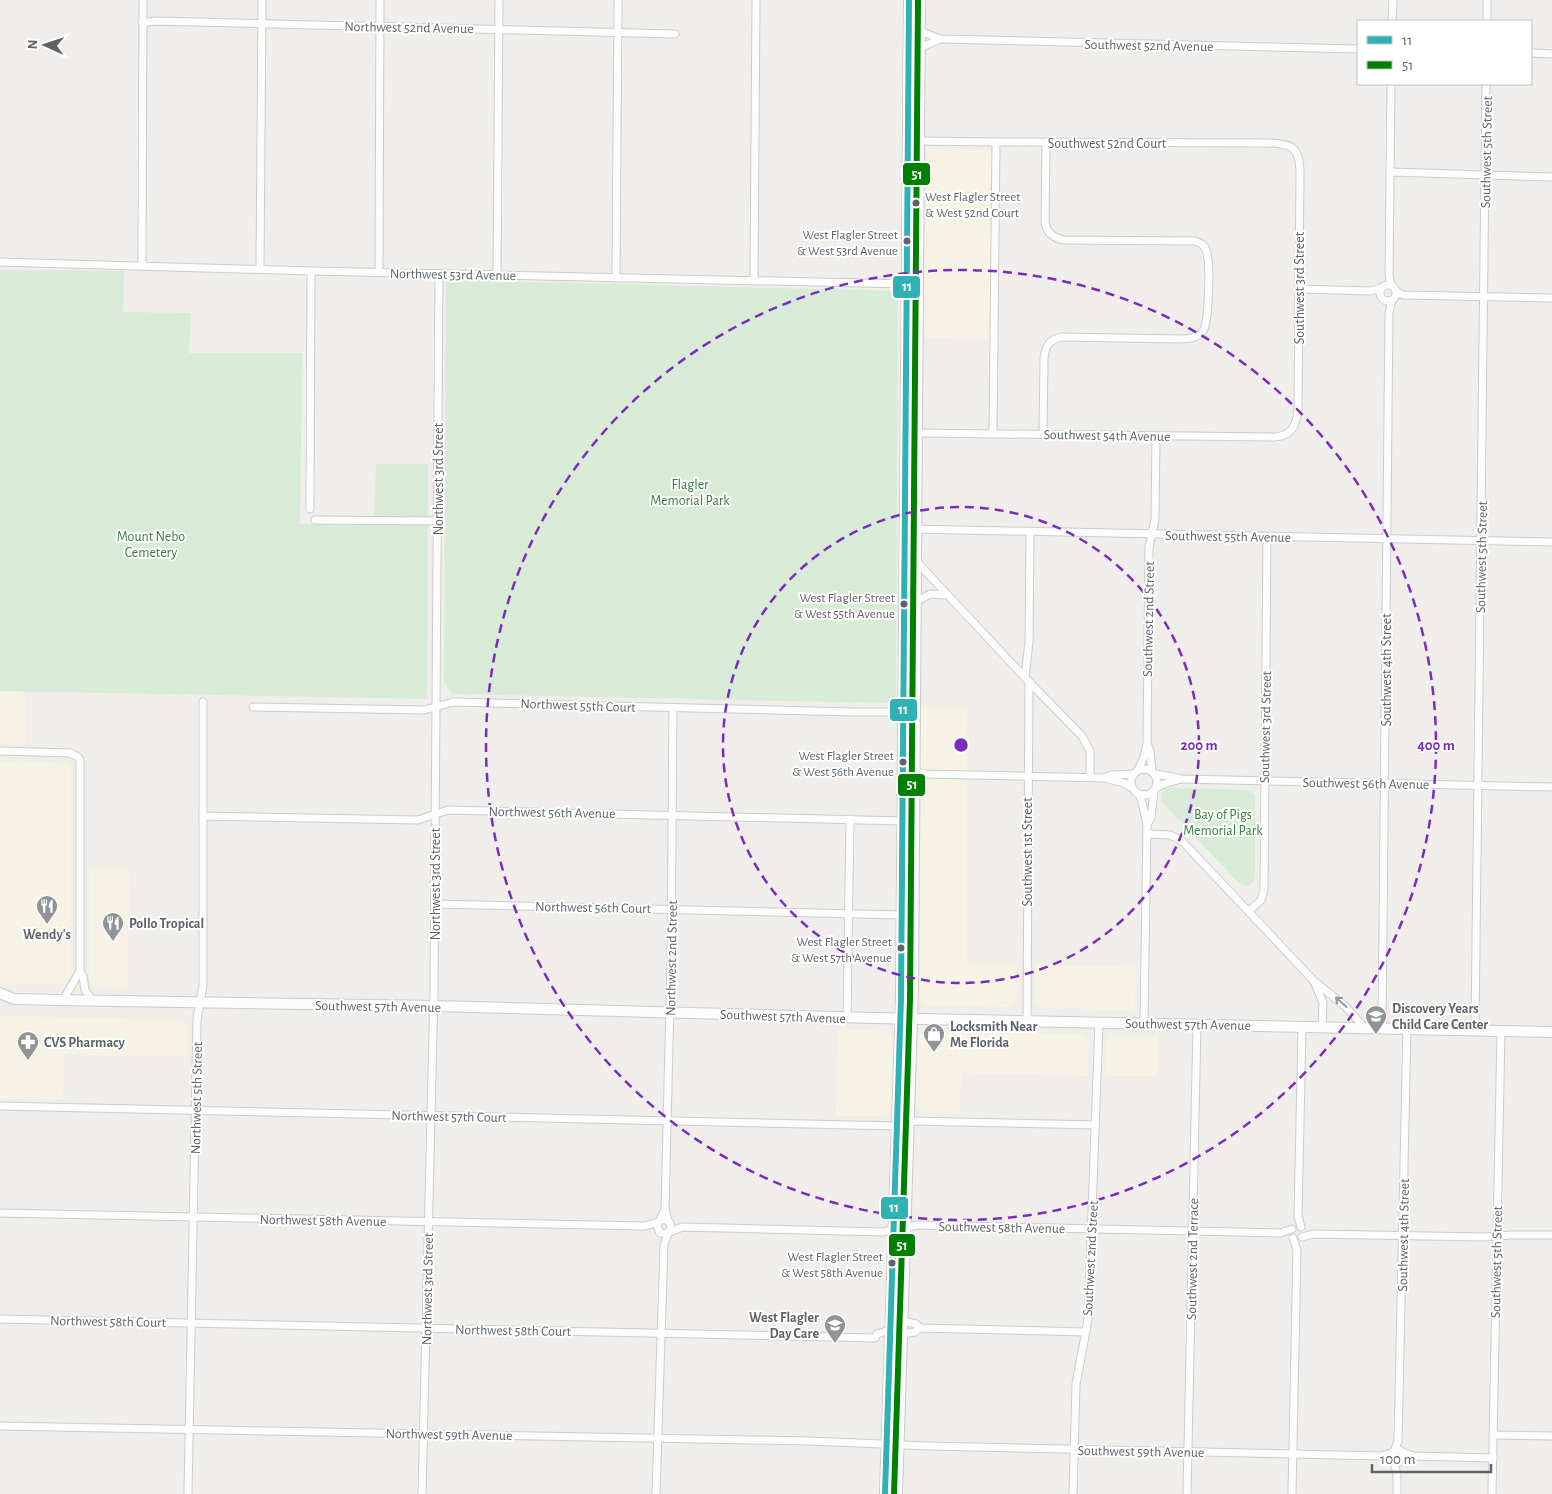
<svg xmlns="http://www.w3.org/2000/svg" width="1552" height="1494" viewBox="0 0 1552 1494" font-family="'Alegreya Sans',sans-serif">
<rect width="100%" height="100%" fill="#efeeea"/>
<g fill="#f7f3e4">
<path d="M927,149L992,151L989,340L921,338Z"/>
<path d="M0,691L25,692V745L0,744Z"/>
<path d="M920,707H967V963L1017,964V999L1014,1004L1010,1007L926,1006L921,1003L919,998L921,791L919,761Z"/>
<path d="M0,762L67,763L70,764L71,767V977L65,984H0Z"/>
<path d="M89,867H129L128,989L95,987L92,986L89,982Z"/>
<path d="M1035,965L1136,967L1135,1007L1132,1010L1040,1008L1036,1003L1035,1000Z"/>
<path d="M0,1016L181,1020L186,1023L188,1028L187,1057L64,1054L63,1099L0,1098Z"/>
<path d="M837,1029L884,1031L890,1033L893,1038L891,1108L888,1114L884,1116H836Z"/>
<path d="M926,1031L1081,1034L1086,1036L1088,1040V1076L961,1073L960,1114L923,1112L918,1109L916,1104L918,1040L921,1034Z"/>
<path d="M1115,1035L1158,1036L1157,1076H1105L1106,1045L1110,1037Z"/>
</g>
<g fill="#d8ebd6">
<path d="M0,270L124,271L123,312L191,313L189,353H302L300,524L374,525L376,464H428L427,699L0,691Z"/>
<path d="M446,280L898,291L896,695L887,703L453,694L444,684Z"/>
<path d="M1170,788L1247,790L1255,795V878C1252,886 1246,888 1239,883L1163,803C1159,795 1162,790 1170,788Z"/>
</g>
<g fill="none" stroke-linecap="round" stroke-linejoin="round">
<g stroke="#cbcccc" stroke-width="9">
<g id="minor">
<path d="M1392,21L1393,0"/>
<path d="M1487,21V0"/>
<path d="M142,23L155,21L675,34"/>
<path d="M920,31L940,39L1358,49"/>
<path d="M920,48L940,39"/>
<path d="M1531,53L1552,54"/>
<path d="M1391,172L1552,177"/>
<path d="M0,262L311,271L907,284"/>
<path d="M142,266L143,0"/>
<path d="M260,269L262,0"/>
<path d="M379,272L380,0"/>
<path d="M497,275L499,0"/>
<path d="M616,278L618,0"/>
<path d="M754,281L756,0"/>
<path d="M1391,285L1389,275L1391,84"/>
<circle cx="1388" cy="293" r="8"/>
<path d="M1299,289L1370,291L1382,288"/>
<path d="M1396,291L1403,295L1552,298"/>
<path d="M917,433L1275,437C1291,436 1296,426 1298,411L1300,170C1299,146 1291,144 1269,143L996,142L919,141"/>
<path d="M993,434L996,142"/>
<path d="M1043,434L1044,359C1045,346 1049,340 1061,337L1181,339C1189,339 1198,338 1203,331C1209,322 1211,261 1206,250C1204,244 1200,243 1195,241L1064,240C1053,238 1046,232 1045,221L1046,142"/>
<path d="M310,509L311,271"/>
<path d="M315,520L437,521"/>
<path d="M912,529L1552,542"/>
<path d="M916,561L1032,685L1082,736L1090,751V777"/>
<path d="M916,602L930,594L948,595"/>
<path d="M1025,678L1029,641L1030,532"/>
<path d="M253,707L424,710L453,702L852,712H903"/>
<path d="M0,751L70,753L78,757L80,760V971L83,976L85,990L92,1000"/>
<circle cx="1144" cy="782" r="13"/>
<path d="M1138,770L1144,757L1147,744"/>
<path d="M914,771L925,774L1105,778L1124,783L1132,788"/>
<path d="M1152,771L1150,751L1147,743L1149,547L1155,520L1156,436"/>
<path d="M1155,774L1173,777L1181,779L1552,787"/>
<path d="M1105,778L1111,775L1134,774"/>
<path d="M1156,788L1164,784L1181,779"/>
<path d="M1139,794C1144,805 1144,813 1147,824L1144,1023"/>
<path d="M203,816L418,820L448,810L902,821"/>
<path d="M1147,824L1151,818L1154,791"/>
<path d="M1147,834L1170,835L1181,840L1314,981L1345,1006L1364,1027"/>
<path d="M435,904L902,915"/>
<path d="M1249,911L1261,900L1264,890L1267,537"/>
<path d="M1314,981L1323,1003L1322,1027"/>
<path d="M63,1000L80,971"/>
<path d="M847,1018L850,819"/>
<path d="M1027,1021L1029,682"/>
<path d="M1382,1027L1389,313L1392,300"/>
<path d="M1475,1030L1486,84"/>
<path d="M0,1106L897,1126"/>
<path d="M909,1121L1096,1125"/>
<path d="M0,1213L645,1226L658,1222"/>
<path d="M660,1220L665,1219L670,1223L671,1230L667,1233H660L657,1226L665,1209"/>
<path d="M668,1221L665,1209L671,961L673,708"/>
<path d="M1301,1227L1298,1216L1302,1027"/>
<path d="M670,1232L682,1227L883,1232L917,1225L1280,1233L1292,1229"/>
<path d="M1302,1237L1314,1234L1483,1237L1511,1235H1552"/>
<path d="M0,1319L875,1338L877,1334L890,1330"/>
<path d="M902,1321L916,1324L920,1328L1086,1332"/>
<path d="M902,1334L915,1332L920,1328"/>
<path d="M0,1426L810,1441L928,1446L1381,1456L1394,1452"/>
<path d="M1493,1435L1552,1436"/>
<circle cx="1398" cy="1456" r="6"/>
<path d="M1394,1452L1398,1441L1407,1028"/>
<path d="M1402,1452L1414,1456L1493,1458"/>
<path d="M1394,1461L1397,1475V1494"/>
<path d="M188,1494L197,1019L203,985V702"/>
<path d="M422,1494L434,990L439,274"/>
<path d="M656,1494L664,1245L668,1233"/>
<path d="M1073,1494L1076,1384L1088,1320L1099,1022"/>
<path d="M1187,1494L1197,1024"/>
<path d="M1292,1494L1297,1250L1293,1238"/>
<path d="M1492,1494L1501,1030"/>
</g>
</g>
<g stroke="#cacacb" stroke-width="12">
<g id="secondary">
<path d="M0,993L14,999L58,1000L434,1006L874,1018L1552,1032"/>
<path d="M885,1494L901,999L909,0"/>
<path d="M897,1494L913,987L920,0"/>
</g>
</g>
<use href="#minor" stroke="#fdfcfc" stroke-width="7"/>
<use href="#secondary" stroke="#fdfcfc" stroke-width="10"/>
<g stroke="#fff" stroke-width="10">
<path id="bus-1" d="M885,1494L901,999L909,0"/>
</g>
<g stroke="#fff" stroke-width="10">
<path id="bus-2" d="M894,1494L910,999L918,0"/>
</g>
<use href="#bus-1" stroke="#30b1b4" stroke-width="6"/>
<use href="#bus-2" stroke="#008000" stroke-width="6"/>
</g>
<defs><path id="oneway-shaft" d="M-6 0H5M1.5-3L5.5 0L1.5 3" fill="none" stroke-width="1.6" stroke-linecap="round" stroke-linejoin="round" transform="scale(1.25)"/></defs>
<use stroke="#96999c" href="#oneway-shaft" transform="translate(1341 1002) rotate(-138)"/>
<g fill="none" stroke="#7b2cbf" stroke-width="2.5" stroke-dasharray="9 6">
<circle cx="961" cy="745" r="238"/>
<circle cx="961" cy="745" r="475"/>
</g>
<defs>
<g id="restaurant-pin" transform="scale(1.125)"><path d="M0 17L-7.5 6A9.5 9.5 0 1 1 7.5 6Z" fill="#919496" stroke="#fff"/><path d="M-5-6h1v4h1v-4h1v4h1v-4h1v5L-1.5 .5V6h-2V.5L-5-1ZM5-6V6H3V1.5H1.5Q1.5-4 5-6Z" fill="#fff"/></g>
<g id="school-pin" transform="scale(1.125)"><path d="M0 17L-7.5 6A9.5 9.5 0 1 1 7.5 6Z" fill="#919496" stroke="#fff"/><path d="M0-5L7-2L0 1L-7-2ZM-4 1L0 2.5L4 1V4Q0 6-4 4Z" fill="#fff"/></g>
<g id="shop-pin" transform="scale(1.125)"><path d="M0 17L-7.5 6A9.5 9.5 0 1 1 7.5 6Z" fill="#919496" stroke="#fff"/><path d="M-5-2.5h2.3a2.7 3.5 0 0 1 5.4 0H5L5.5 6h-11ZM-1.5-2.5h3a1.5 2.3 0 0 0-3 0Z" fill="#fff"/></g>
<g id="pharmacy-pin" transform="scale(1.125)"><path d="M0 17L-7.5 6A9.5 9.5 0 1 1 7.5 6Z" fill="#919496" stroke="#fff"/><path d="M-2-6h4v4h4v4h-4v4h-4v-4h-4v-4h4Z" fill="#fff"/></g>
</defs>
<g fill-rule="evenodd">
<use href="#restaurant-pin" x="47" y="906"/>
<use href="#restaurant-pin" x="113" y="923"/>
<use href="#school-pin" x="1376" y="1016"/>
<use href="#shop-pin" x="934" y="1034"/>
<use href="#pharmacy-pin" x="28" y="1042"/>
<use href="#school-pin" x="835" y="1325"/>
</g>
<g fill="#5f6368" stroke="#fff" stroke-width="2">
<circle cx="916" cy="203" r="4.5"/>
<circle cx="907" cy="241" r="4.5"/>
<circle cx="904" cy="604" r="4.5"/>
<circle cx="903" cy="762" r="4.5"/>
<circle cx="901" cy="948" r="4.5"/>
<circle cx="892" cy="1263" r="4.5"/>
</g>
<g text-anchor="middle" stroke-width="4" stroke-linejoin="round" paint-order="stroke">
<g font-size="13" fill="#5f6368" stroke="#fff" text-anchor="end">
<text x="925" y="201" text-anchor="start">West Flagler Street<tspan x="925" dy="16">&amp; West 52nd Court</tspan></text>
<text x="898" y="239">West Flagler Street<tspan x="898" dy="16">&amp; West 53rd Avenue</tspan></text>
<text x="895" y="602">West Flagler Street<tspan x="895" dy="16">&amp; West 55th Avenue</tspan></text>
<text x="894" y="760">West Flagler Street<tspan x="894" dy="16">&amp; West 56th Avenue</tspan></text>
<text x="892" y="946">West Flagler Street<tspan x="892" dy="16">&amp; West 57th Avenue</tspan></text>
<text x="883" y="1261">West Flagler Street<tspan x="883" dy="16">&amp; West 58th Avenue</tspan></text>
</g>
<g font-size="14" fill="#5f6368" stroke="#fff">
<text transform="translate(409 27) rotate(1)" y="5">Northwest 52nd Avenue</text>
<text transform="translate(1149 45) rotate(1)" y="5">Southwest 52nd Avenue</text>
<text x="1107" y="148">Southwest 52nd Court</text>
<text transform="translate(1486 152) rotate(-89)" y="5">Southwest 5th Street</text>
<text transform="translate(453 274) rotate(1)" y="5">Northwest 53rd Avenue</text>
<text transform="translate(1299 288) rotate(-90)" y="5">Southwest 3rd Street</text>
<text transform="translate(1107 435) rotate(1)" y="5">Southwest 54th Avenue</text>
<text transform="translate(438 479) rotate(-90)" y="5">Northwest 3rd Street</text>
<text transform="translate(1228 536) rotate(1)" y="5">Southwest 55th Avenue</text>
<text transform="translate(1481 557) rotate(-89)" y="5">Southwest 5th Street</text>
<text transform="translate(1148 619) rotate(-89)" y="5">Southwest 2nd Street</text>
<text transform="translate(1386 670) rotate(-90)" y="5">Southwest 4th Street</text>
<text transform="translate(578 705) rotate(2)" y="5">Northwest 55th Court</text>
<text transform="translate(1265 727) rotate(-89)" y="5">Southwest 3rd Street</text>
<text transform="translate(1366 783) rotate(1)" y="5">Southwest 56th Avenue</text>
<text transform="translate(552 812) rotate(1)" y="5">Northwest 56th Avenue</text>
<text transform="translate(1027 852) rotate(-90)" y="5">Southwest 1st Street</text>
<text transform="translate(435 884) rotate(-90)" y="5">Northwest 3rd Street</text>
<text transform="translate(593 907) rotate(1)" y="5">Northwest 56th Court</text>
<text transform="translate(671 958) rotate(-89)" y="5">Northwest 2nd Street</text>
<text transform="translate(378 1006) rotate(1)" y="5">Southwest 57th Avenue</text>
<text transform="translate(783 1016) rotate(2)" y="5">Southwest 57th Avenue</text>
<text transform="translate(1188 1024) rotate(1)" y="5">Southwest 57th Avenue</text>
<text transform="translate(196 1098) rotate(-89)" y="5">Northwest 5th Street</text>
<text transform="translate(449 1116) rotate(1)" y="5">Northwest 57th Court</text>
<text transform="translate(323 1220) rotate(1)" y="5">Northwest 58th Avenue</text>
<text transform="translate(1002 1227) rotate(1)" y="5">Southwest 58th Avenue</text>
<text transform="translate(1403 1235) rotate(-89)" y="5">Southwest 4th Street</text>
<text transform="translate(1090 1258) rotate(-87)" y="5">Southwest 2nd Street</text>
<text transform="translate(1192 1259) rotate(-89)" y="5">Southwest 2nd Terrace</text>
<text transform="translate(1496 1262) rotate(-89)" y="5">Southwest 5th Street</text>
<text transform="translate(427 1289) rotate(-89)" y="5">Northwest 3rd Street</text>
<text transform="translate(108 1321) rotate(1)" y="5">Northwest 58th Court</text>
<text transform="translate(513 1330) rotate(1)" y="5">Northwest 58th Court</text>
<text transform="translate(449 1434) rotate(1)" y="5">Northwest 59th Avenue</text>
<text transform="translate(1141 1451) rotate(1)" y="5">Southwest 59th Avenue</text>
</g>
<g font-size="14" fill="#348238" stroke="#fff">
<text x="690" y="489">Flagler<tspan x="690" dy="16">Memorial Park</tspan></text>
<text x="151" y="541">Mount Nebo<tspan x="151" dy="16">Cemetery</tspan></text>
<text x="1223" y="819">Bay of Pigs<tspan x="1223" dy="16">Memorial Park</tspan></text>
</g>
<g font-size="14" font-weight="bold" fill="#5f6368" stroke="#fff" text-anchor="start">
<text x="129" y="928">Pollo Tropical</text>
<text x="47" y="939" text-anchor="middle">Wendy's</text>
<text x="1392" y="1013">Discovery Years<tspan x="1392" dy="16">Child Care Center</tspan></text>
<text x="950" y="1031">Locksmith Near<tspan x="950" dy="16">Me Florida</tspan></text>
<text x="44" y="1047">CVS Pharmacy</text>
<text x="819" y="1322" text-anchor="end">West Flagler<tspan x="819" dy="16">Day Care</tspan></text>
</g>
</g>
<circle cx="961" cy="745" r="8" fill="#7b2cbf" stroke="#fff" stroke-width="2.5"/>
<g font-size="15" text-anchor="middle" font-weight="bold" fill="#7b2cbf" stroke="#fff" stroke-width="4" stroke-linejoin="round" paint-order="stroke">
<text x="1199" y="750">200 m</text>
<text x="1436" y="750">400 m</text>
</g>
<g stroke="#fff" stroke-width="2">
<rect x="902" y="162" width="29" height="24" rx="5" fill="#008000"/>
<rect x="892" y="275" width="29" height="24" rx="5" fill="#30b1b4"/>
<rect x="889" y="698" width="29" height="24" rx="5" fill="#30b1b4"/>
<rect x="897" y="773" width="29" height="24" rx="5" fill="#008000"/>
<rect x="880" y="1196" width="29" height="24" rx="5" fill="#30b1b4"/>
<rect x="888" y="1233" width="28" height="24" rx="5" fill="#008000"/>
</g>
<g font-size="14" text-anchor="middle" font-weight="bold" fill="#fff">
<text x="917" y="179">51</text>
<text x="907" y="291">11</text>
<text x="903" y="714">11</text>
<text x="912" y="789">51</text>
<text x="894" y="1212">11</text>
<text x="902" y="1250">51</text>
</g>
<rect x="1357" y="20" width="175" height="65" fill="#ffffff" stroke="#bfc1c3"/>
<rect x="1367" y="36" width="25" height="8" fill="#30b1b4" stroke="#bfc1c3"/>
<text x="1402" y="45" font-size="15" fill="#5f6368">11</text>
<rect x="1367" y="61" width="25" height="8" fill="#008000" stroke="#bfc1c3"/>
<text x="1402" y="70" font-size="15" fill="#5f6368">51</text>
<g transform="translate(45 45) rotate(273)" stroke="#ffffff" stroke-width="4" paint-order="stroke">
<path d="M0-4L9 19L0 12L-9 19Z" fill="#5f6368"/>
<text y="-8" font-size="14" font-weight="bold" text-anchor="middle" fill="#5f6368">N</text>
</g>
<path d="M1372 1464v8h119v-8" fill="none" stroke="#5f6368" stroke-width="2.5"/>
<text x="1380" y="1464" font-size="15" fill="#5f6368" stroke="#ffffff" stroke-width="4" paint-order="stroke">100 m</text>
</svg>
